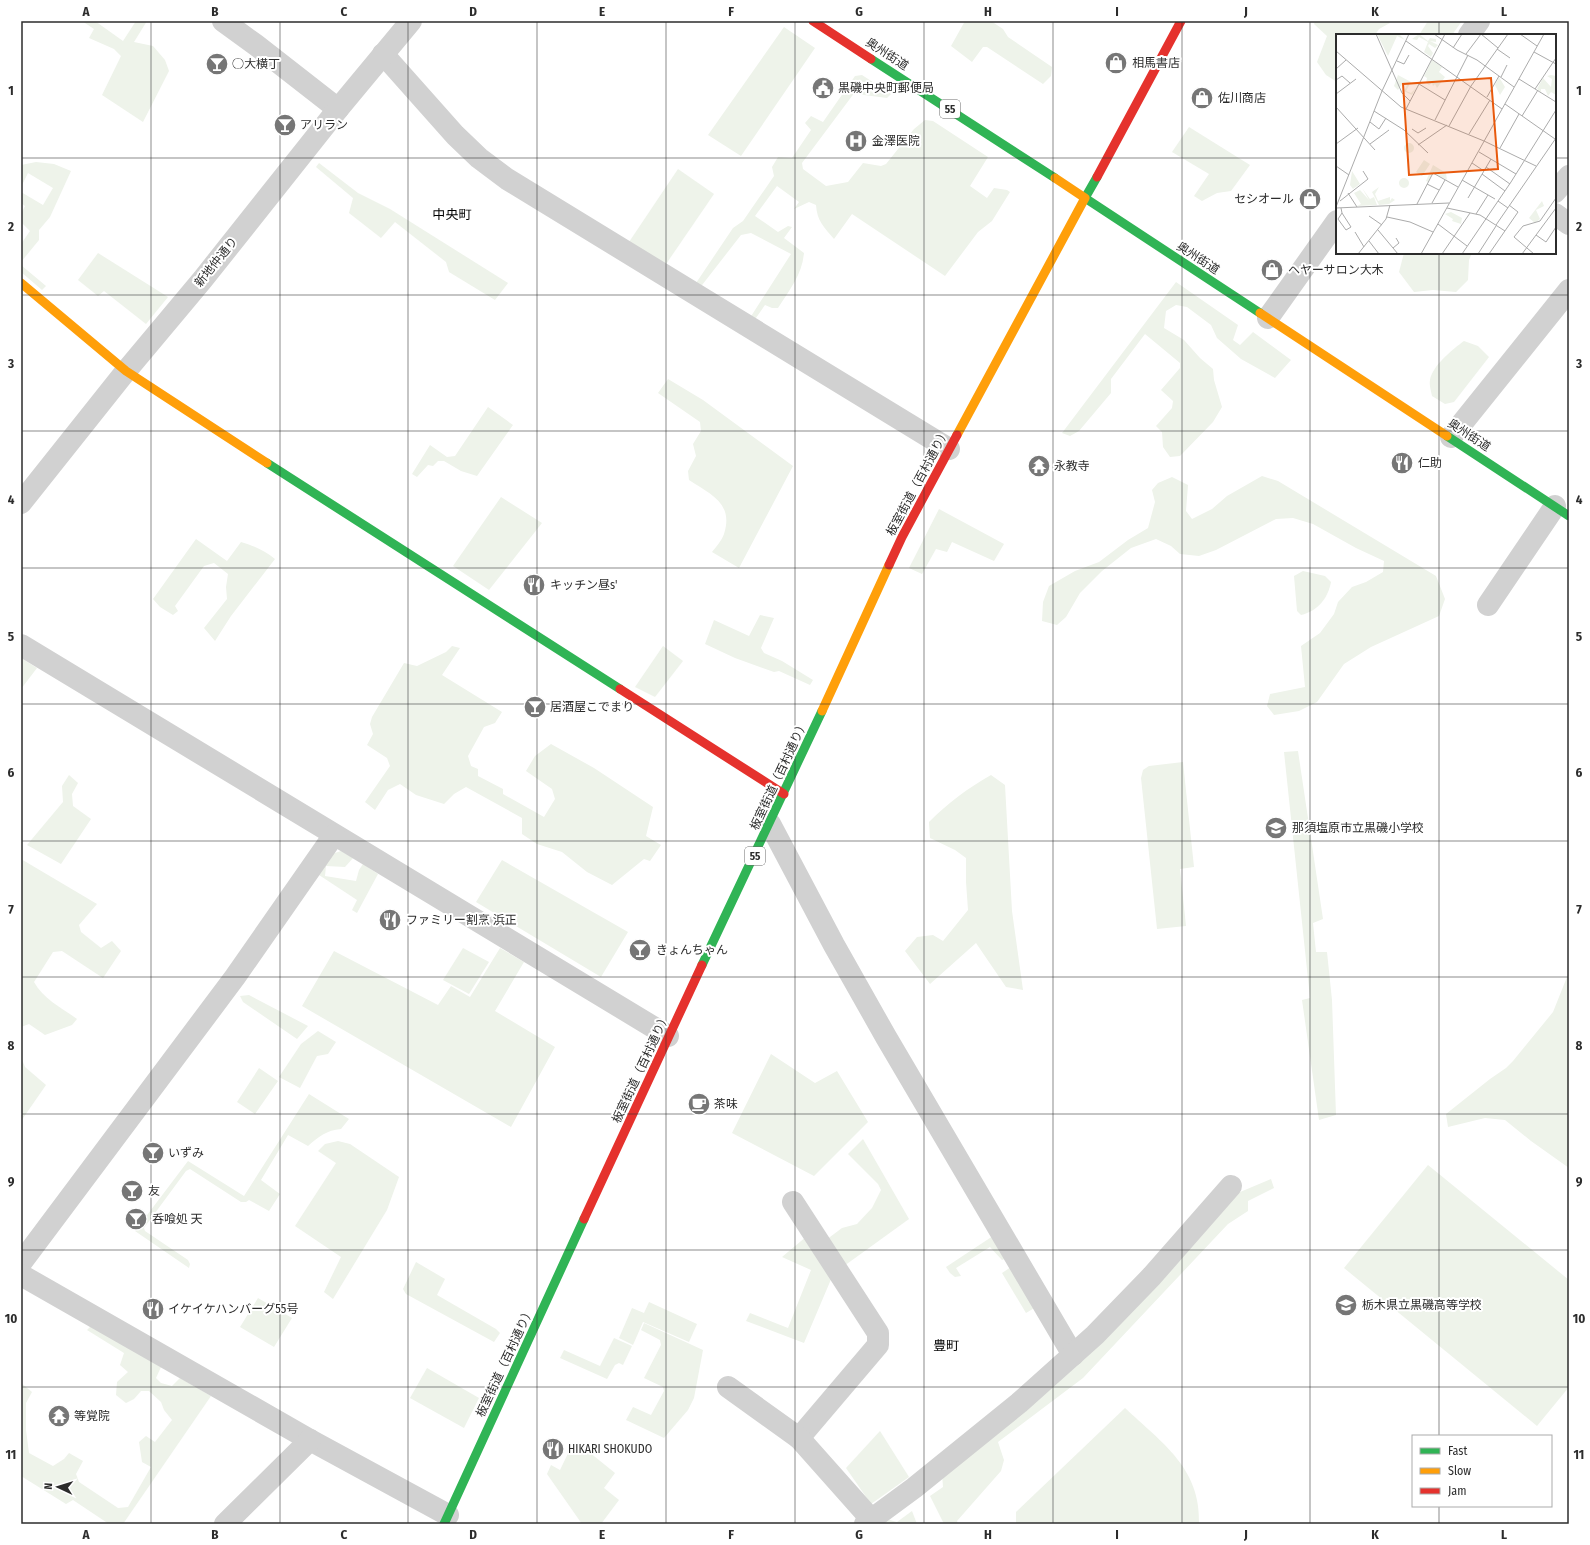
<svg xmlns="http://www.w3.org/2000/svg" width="1590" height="1545" viewBox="0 0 1590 1545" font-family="'Fira Sans Condensed','Noto Sans JP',sans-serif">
<rect width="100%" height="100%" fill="#fff"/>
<g fill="#eef3ea">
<path d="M82,21H95L123,41L136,21H147L134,42L153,46L165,60L169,71L143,122L102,95L121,56L114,49L89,38L94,29Z"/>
<path d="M965,21H991L1003,29L1008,37L1052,67L1051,76L1043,84L987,47H983L972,62L951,46Z"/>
<path d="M1315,21H1387L1390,23L1379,29L1375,35H1337V82L1326,75L1317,62L1327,36L1314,24Z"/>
<path d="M1428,21H1462L1452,35H1419Z"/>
<path d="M784,27L815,48L741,156L708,135Z"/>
<path d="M862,75L891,94L887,98L864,95L855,92L802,163L803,169L826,186L848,182L863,163L881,166L886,164L914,129L925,120L933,121L988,157L970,186L987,198L994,188L1007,190L1010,192L992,221L978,232L945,276L852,214L834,239C824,227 817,221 816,205L809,202L794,209L799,202L777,186L755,216L778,232L788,226L792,227L784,238L804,253C802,275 790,289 778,308H772L765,305L751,325L748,321L791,254L751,233L741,235L699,289L694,286L733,228L743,221L774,176L772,167L778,157L792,158L811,130L805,123L811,116L823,122L855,76Z"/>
<path d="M1189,127L1250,165L1231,191L1217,193L1202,201L1194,196L1209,174L1172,152Z"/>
<path d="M36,162L54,164L71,171L50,217L39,230V240L21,262V244L30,231L21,222V214L25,206L21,203V192L43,205L53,188L28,173L21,187V165Z"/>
<path d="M319,163L358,193L390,209L508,283L495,300L449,272L446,262L395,222L381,238L349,213L353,198L316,167Z"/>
<path d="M678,169L714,194L662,270L627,245Z"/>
<path d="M98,253L168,297L146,324L104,291L98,296L78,280Z"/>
<path d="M1404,253H1472L1469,260L1468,280L1456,292L1433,290L1414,292L1399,272Z"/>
<path d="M21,265L46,286L42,290L21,272Z"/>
<path d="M1176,282L1238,325L1233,340L1240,345L1253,332L1291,360L1275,378L1241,359L1217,338L1211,325L1187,307L1176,305L1166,311L1164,328L1184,340L1200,358L1213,369L1214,380L1222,407L1213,422L1180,456L1170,457L1163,447L1162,432L1156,426L1172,408L1173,401L1161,390L1180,368V363L1145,334L1111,379V393L1079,431L1070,436L1062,433Z"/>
<path d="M1464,341L1478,346L1489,357L1454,402L1445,404L1432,396C1431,391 1429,384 1430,380C1432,366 1453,349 1464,341Z"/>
<path d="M668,379L703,400L793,466L739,568L712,552C716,547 722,540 724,534C734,503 710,494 689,480L688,471L696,456L693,444L701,431L700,422L658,393Z"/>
<path d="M488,407L513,425L477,476L461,471L444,461H438L433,466L428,465L417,477L412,474L430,445L447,457L455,456Z"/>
<path d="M1262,476L1278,481L1436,576L1445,599L1439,616L1371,647L1344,664L1317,702L1299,711L1274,715L1267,706L1270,694L1305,687L1301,646L1320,633L1334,614L1338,602L1352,587L1366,582L1383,572L1384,561L1356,548L1313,524L1293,518L1276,519L1216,550L1199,556L1180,554L1171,546L1156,539L1131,548L1102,571L1080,593L1066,617L1057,625L1042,621L1043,602L1049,586L1075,571L1099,562L1128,540L1148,528L1155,502L1152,490L1158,483L1172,477L1188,485L1186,511L1192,519L1212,509L1227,496Z"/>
<path d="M501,497L542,523L489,590L453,566Z"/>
<path d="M939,509L1004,544L994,561L952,542L947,552L936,549L922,574L909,568Z"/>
<path d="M196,539L227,561L241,542C254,546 264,550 275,559L231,616L215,641L204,628L227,599L226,587L228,574L214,563L204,566L175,606L178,611L173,615L160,607L153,599Z"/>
<path d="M1303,571L1325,576L1331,582C1328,598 1318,611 1301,615L1297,611L1294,576Z"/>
<path d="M760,615L774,618L761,648L764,653L782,661L813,680L810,685L779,671L774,672L735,658L705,644L714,620L749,636Z"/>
<path d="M452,646L460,648L442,675L502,712L495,723L484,727L468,756L471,766L478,769V776L503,789V794L544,817L555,799L552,789L526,771L535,756L551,744L594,768L653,807L646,836L661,845L650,861L644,859L612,885L587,872L562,852L537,844L522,834V818L466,787L454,794L444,804L416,795L400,784L388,790L375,810L365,802L390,766L387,758L367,745L373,734L370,724L372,717L404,663L417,666L446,652Z"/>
<path d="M663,646L683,661L655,697L635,687Z"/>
<path d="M21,658L37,668L21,689Z"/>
<path d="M1298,751L1323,919L1313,923L1316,952H1327L1332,1000L1336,1115L1319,1120L1302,1000L1310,998L1284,752Z"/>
<path d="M1183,762L1194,867L1180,869L1186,926L1157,929L1141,778L1143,770L1149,766Z"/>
<path d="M69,775L78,783L72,794L73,806L91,819L61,864L27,845L63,802L62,786Z"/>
<path d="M991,775L1005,785L1012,911L1023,990L1006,987L976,943L930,984L905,951L917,937L933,935L943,941L968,910L966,882V858L955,850L930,838L929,822C948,803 968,788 991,775Z"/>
<path d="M341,851L353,858L345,867L326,866L325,876L356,881L359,870L363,864L378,874L357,913L352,910L357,900L316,873L329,855Z"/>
<path d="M21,859L97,904L79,925L81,932L101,948L112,941L121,951L103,978L62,951L53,952L34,982C43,999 62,1008 77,1019L72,1025L45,1035L29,1024L21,1027Z"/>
<path d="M502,860L628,932L601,977L476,902Z"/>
<path d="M463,948L489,962L469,994L443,980Z"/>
<path d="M500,948L524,962L495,1011L555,1047L511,1127L302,1006L334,951L438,1005L451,986L470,997Z"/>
<path d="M1569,972V1168L1531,1141L1505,1120L1485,1118L1448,1127L1446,1114L1490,1079L1506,1068L1513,1061L1553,1012Z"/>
<path d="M249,995L308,1026L297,1039L243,1002L240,996Z"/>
<path d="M318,1031L336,1042L328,1054L317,1056L300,1088L279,1077L301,1044Z"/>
<path d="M771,1054L815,1083L837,1071L868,1122L814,1176L732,1133Z"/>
<path d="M21,1057L25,1067L46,1085L21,1121Z"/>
<path d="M259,1068L278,1081L255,1114L237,1102Z"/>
<path d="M309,1094L349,1119L341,1129C327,1130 318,1137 308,1146L288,1135L261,1180L280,1194L269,1211L249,1200L246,1202H241L190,1169L186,1171L144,1228L145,1231L188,1260L190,1264L189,1268L135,1231L188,1161L244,1196Z"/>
<path d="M863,1139L909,1219L844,1266L826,1240L842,1228L857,1224L872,1208L881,1190L878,1184L848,1154Z"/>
<path d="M338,1141L350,1144L399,1177L387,1210L333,1299L324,1292L341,1257L295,1226L336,1163L318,1151L325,1144Z"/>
<path d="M1428,1165L1569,1280V1387L1537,1426L1344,1268Z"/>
<path d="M1271,1179L1274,1188L1248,1201V1211L1228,1224L1083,1378L998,1442L1004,1460L1001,1471L957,1521L958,1524H944L930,1496L943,1487L942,1474L1233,1195Z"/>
<path d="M807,1236L832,1277L804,1343L746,1321L750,1313L788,1328L811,1270L782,1257Z"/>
<path d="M993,1236L1007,1258L1002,1260L990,1247L956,1268L961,1276L955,1277L950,1273L946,1267Z"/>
<path d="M416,1262L445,1279L437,1295L496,1329L500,1333L494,1342L406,1294L403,1289Z"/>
<path d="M1011,1267L1036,1307L1026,1313L1002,1273Z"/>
<path d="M258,1298L292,1318L274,1347L240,1327Z"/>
<path d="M649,1302L697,1324L689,1342L643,1322L633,1345L619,1338L632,1308L644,1313Z"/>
<path d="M644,1323L703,1350L694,1398L688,1410L664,1438L626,1420L633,1407L651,1415L664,1391L663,1387L644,1378L661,1345L660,1340L641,1330Z"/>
<path d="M92,1325L161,1367L156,1378L161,1383L172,1386L180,1378L211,1396L123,1524H109L73,1500L66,1504L21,1476V1383L32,1392L26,1403V1430L29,1453L53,1466L64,1459L69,1453L83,1461L76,1474L79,1482L118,1508L128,1507L151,1467L142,1462L139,1442L146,1436L155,1442L172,1420L164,1410L161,1402L149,1391H141L134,1399L126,1403L116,1395L117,1382L128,1372L120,1365L124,1353L87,1330Z"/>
<path d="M614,1338L632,1346L623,1365L619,1363L615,1365L607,1379L560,1358L564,1350L600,1366Z"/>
<path d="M427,1368L479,1398L464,1428L410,1398Z"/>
<path d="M1125,1408C1162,1443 1201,1468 1199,1524H1016V1512Z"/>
<path d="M880,1431L909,1477L871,1504L846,1468Z"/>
<path d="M573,1443L584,1448L615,1473L604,1488L619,1500L601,1524H582L547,1474L551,1465L560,1470Z"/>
<path d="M912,1511L917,1524H880L886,1519L897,1522Z"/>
</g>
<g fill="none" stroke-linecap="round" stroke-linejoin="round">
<g stroke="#d1d1d1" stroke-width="22">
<path d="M223,21L256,45L338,109"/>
<path d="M1469,35L1479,21"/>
<path d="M383,54L455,135L479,158L507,179L949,449"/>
<path d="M1555,192L1569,176"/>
<path d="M1555,214L1569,224"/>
<path d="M1268,318L1337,221"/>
<path d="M1451,437L1569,290"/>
<path d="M21,503L126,371L203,279L338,109L411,21"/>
<path d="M1488,605L1555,506"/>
<path d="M21,645L668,1036"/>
<path d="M770,824L834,945L886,1037L1073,1355"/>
<path d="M793,1202L878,1333V1345L799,1438"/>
<path d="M21,1263L235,977L334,835"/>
<path d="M21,1275L310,1440L448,1515"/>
<path d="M728,1387L799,1438L871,1519"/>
<path d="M225,1524L310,1440"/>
<path d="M865,1524L914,1488L1019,1403L1095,1335L1152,1276L1231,1186"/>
</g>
<g stroke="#30b455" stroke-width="9">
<path d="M871,59L1055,178"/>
<path d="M1097,177L1085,198L1260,313"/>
<path d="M1447,436L1569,516"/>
<path d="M267,463L620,689"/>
<path d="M702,965L822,711"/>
<path d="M444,1524L584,1219"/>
</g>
<g stroke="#ff9f0a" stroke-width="9">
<path d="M21,283L126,371L267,463"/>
<path d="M1260,313L1447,436"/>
<path d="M957,435L1085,198L1055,178"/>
<path d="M822,711L889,565"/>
</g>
<g stroke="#e5322d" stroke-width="9">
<path d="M813,21L871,59"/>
<path d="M1097,177L1181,21"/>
<path d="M889,565L902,537L957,435"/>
<path d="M620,689L784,794"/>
<path d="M584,1219L702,965"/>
</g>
</g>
<path fill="none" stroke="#2c2c2c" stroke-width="1" stroke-opacity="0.55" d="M151,21V1524M280,21V1524M408,21V1524M537,21V1524M666,21V1524M795,21V1524M924,21V1524M1053,21V1524M1182,21V1524M1310,21V1524M1439,21V35M21,158H1337M1555,158H1569M1439,253V1436M21,295H1569M21,431H1569M21,568H1569M21,704H1569M21,841H1569M21,977H1569M21,1114H1569M21,1250H1569M21,1387H1569M1439,1506V1524"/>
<defs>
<g id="shop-disc" transform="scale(1.15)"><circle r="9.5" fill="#767676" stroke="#fff"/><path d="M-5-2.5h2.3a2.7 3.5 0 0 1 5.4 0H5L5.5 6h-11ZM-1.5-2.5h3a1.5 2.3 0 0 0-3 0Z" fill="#fff"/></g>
<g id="bar-disc" transform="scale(1.15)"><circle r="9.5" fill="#767676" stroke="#fff"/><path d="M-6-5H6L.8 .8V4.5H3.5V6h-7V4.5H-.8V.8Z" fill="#fff"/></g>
<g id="civic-disc" transform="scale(1.15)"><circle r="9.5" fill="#767676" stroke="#fff"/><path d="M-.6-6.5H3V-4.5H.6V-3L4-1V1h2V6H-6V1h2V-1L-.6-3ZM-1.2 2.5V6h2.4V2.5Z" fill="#fff"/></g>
<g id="hospital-disc" transform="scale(1.15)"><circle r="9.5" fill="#767676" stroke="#fff"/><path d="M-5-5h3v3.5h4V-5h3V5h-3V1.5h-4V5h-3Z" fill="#fff"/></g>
<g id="restaurant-disc" transform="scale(1.15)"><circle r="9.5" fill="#767676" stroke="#fff"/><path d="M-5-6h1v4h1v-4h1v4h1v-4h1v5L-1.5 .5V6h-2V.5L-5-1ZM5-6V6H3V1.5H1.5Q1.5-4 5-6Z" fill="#fff"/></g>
<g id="temple-disc" transform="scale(1.15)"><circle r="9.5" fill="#767676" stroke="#fff"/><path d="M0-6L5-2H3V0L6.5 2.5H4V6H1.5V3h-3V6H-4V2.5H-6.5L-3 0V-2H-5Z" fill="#fff"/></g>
<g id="school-disc" transform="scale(1.15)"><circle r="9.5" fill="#767676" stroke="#fff"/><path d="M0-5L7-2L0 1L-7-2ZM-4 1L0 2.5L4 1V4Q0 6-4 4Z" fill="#fff"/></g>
<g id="cafe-disc" transform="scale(1.15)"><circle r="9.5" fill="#767676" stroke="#fff"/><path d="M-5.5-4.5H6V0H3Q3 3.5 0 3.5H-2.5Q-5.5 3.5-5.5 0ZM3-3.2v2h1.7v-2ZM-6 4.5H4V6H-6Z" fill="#fff"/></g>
</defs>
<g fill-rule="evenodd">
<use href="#shop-disc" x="1116" y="63"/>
<use href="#bar-disc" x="217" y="64"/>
<use href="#civic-disc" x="823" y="88"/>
<use href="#shop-disc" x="1202" y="98"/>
<use href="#bar-disc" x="285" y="125"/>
<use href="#hospital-disc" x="856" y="141"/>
<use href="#shop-disc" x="1310" y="199"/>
<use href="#shop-disc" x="1272" y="270"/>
<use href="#restaurant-disc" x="1402" y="463"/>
<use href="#temple-disc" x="1039" y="466"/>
<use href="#restaurant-disc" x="534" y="585"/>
<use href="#bar-disc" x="535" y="707"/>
<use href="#school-disc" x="1276" y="828"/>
<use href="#restaurant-disc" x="390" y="920"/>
<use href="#bar-disc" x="640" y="950"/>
<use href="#cafe-disc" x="699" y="1104"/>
<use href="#bar-disc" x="153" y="1153"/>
<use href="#bar-disc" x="132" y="1191"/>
<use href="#bar-disc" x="136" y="1219"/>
<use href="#school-disc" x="1346" y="1305"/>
<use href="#restaurant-disc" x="153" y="1309"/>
<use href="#temple-disc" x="59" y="1416"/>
<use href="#restaurant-disc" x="553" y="1449"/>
</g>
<g text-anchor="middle" stroke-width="4" stroke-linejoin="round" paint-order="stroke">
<g fill="#fff" stroke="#6b6b6b" stroke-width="1">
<rect x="940" y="100" width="20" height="18" rx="3"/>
<rect x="745" y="847" width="20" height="18" rx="3"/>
</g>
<g font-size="11" font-weight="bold" fill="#2c2c2c">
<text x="950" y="113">55</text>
<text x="755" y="860">55</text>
</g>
<g font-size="12" fill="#2c2c2c" stroke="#fff">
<text transform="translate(887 54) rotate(33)" y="4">奥州街道</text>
<text transform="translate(1198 258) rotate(33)" y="4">奥州街道</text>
<text transform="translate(216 262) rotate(-51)" y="4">新地仲通り</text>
<text transform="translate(1469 435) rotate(33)" y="4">奥州街道</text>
<text transform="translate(918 482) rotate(-62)" y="4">板室街道（百村通り）</text>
<text transform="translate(779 775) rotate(-65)" y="4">板室街道（百村通り）</text>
<text transform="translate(641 1068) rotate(-65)" y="4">板室街道（百村通り）</text>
<text transform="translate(505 1362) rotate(-65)" y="4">板室街道（百村通り）</text>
</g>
<g font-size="12" fill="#2c2c2c" stroke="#fff" text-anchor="start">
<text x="1132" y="67">相馬書店</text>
<text x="232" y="68">○大横丁</text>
<text x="838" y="92">黒磯中央町郵便局</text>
<text x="1218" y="102">佐川商店</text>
<text x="300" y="129">アリラン</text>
<text x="872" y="145">金澤医院</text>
<text x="1294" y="203" text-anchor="end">セシオール</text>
<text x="1288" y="274">ヘヤーサロン大木</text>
<text x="1418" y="467">仁助</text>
<text x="1054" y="470">永教寺</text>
<text x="550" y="589">キッチン昼s'</text>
<text x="550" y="711">居酒屋こでまり</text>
<text x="1292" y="832">那須塩原市立黒磯小学校</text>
<text x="406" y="924">ファミリー割烹 浜正</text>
<text x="656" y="954">きょんちゃん</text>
<text x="714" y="1108">茶味</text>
<text x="168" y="1157">いずみ</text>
<text x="148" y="1195">友</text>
<text x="152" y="1223">呑喰処 天</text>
<text x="1362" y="1309">栃木県立黒磯高等学校</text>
<text x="168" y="1313">イケイケハンバーグ55号</text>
<text x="74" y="1420">等覚院</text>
<text x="568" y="1453">HIKARI SHOKUDO</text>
</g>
<g font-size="13" fill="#000" stroke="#fff">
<text x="452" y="219">中央町</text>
<text x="946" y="1350">豊町</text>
</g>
</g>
<g transform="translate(1336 34)">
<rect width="220" height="220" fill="#fff"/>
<path d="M41,0H63L69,6L61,2L52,22ZM83,0L92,7L94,4L100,5V8L94,7L102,11L99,14L93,10L92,12L97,19L95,23L88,18L92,8L83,3L81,6L76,5ZM96,26L106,33L103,38L109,43L101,54L99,50L97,52L96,49L93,51L90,49L91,44L88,42ZM62,41L75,48L70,57L75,59L80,54L76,61L68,57L71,51L67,49L62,56L58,52ZM215,41L220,42V61L215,58L212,62L209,55H205V58L201,55L207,44L215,53L216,45L211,42ZM163,43L169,53L164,61L159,51ZM68 114a5 5 0 1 1 10 0a5 5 0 1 1-10 0ZM88,126L94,130L86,142L80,138ZM97,131L110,139L111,146L97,139L92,148L90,147ZM16,137L24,150L17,155L14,151ZM63 149a5 5 0 1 1 10 0a5 5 0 1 1-10 0ZM43,153L39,160L42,167L54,163V167L56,164L59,166L53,170L43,171L36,158ZM26,154L34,165L38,163L41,171L21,172L25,170L18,159L24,156L33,166ZM206,167L208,172L200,176L204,185L199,189L193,184ZM115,178L126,184L125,190L116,187L117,185L109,180Z" fill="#eef3ea"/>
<path fill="none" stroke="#ababab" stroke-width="1" d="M40,0L66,59L74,67M98,0L121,16L141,26L178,53M145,0L162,14M184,0L201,12M70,7L166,75M117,14L126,0M161,15L174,24M0,17L65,73L148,107M198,18L220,30M130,20L145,0M61,27L68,30L73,21M0,35L10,26M165,43L171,31M183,45L220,68M0,46L6,42L14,49M83,50L109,66M199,55L220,24M0,60L20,45M151,63L163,42M169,70L219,105M0,73L39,116M70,75L109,0M38,77L68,96L92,119M186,82L202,56M99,86L132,21M34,88L43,95L50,84M113,92L135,52L172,0M76,95L82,99L90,94M133,100L154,66M148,107L200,132M0,110L22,94M34,110L53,96M82,111L111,91M164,114L183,80M143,118L180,140M136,129L148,137M0,132L13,141M150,133L174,150M146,140L169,157M126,146L159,165M91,150L103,156M12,159L21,173M132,164L155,125M4,167L32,145L27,137M162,167L172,174M96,169L109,146M81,170L97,139L122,153M0,173L46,57L73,0M0,174L113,169M5,174L6,179L2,185L10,196L15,193L6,179M111,174L144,181L169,197M140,180L152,161M33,182L46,191M51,183L74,188L97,198M102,190L131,212M160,191L220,104M42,196L62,220M19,198L28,213M200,201L210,208L220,193M33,207L43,220M57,214L63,209L60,204M22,220L50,185L54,171M85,220L208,0M106,220L134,179M126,220L175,148L220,76M142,220L160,192M153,220L182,178L173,171M186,220L220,174M198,220L178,203L187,192L204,187L220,164"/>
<path fill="#e8590c" fill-opacity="0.15" stroke="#e8590c" stroke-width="2" d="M155,44L162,135L73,141L67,50Z"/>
<rect width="220" height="220" fill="none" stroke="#2c2c2c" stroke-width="2"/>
</g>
<rect width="1590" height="1545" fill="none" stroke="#ffffff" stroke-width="44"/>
<rect x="1412" y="1435" width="140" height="72" fill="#ffffff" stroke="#ababab"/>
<rect x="1420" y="1448" width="20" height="6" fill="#30b455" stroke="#ababab"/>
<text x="1448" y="1455" font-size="12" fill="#2c2c2c">Fast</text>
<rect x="1420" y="1468" width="20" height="6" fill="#ff9f0a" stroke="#ababab"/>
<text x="1448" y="1475" font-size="12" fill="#2c2c2c">Slow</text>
<rect x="1420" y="1488" width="20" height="6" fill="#e5322d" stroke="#ababab"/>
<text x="1448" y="1495" font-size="12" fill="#2c2c2c">Jam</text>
<g transform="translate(58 1487) rotate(274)" stroke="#ffffff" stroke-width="3" paint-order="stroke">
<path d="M0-3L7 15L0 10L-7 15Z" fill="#2c2c2c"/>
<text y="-6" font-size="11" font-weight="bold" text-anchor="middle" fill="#2c2c2c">N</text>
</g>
<rect x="22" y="22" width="1546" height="1501" fill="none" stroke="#2c2c2c" stroke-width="1.5"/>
<g font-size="13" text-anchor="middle" font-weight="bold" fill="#2c2c2c">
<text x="86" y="16">A</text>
<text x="215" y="16">B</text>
<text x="344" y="16">C</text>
<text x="473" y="16">D</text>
<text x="602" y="16">E</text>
<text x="731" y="16">F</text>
<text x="859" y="16">G</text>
<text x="988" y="16">H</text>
<text x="1117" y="16">I</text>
<text x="1246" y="16">J</text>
<text x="1375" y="16">K</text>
<text x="1504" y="16">L</text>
<text x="11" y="95">1</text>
<text x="1579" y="95">1</text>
<text x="11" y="231">2</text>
<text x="1579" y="231">2</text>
<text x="11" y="368">3</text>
<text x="1579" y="368">3</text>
<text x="11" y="504">4</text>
<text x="1579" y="504">4</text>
<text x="11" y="641">5</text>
<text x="1579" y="641">5</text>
<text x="11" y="777">6</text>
<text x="1579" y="777">6</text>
<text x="11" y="914">7</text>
<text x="1579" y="914">7</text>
<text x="11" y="1050">8</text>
<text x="1579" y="1050">8</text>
<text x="11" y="1186">9</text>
<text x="1579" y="1186">9</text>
<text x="11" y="1323">10</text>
<text x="1579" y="1323">10</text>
<text x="11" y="1459">11</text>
<text x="1579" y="1459">11</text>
<text x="86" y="1539">A</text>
<text x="215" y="1539">B</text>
<text x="344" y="1539">C</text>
<text x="473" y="1539">D</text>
<text x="602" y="1539">E</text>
<text x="731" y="1539">F</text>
<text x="859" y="1539">G</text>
<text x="988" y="1539">H</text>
<text x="1117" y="1539">I</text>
<text x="1246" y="1539">J</text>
<text x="1375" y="1539">K</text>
<text x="1504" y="1539">L</text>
</g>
</svg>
